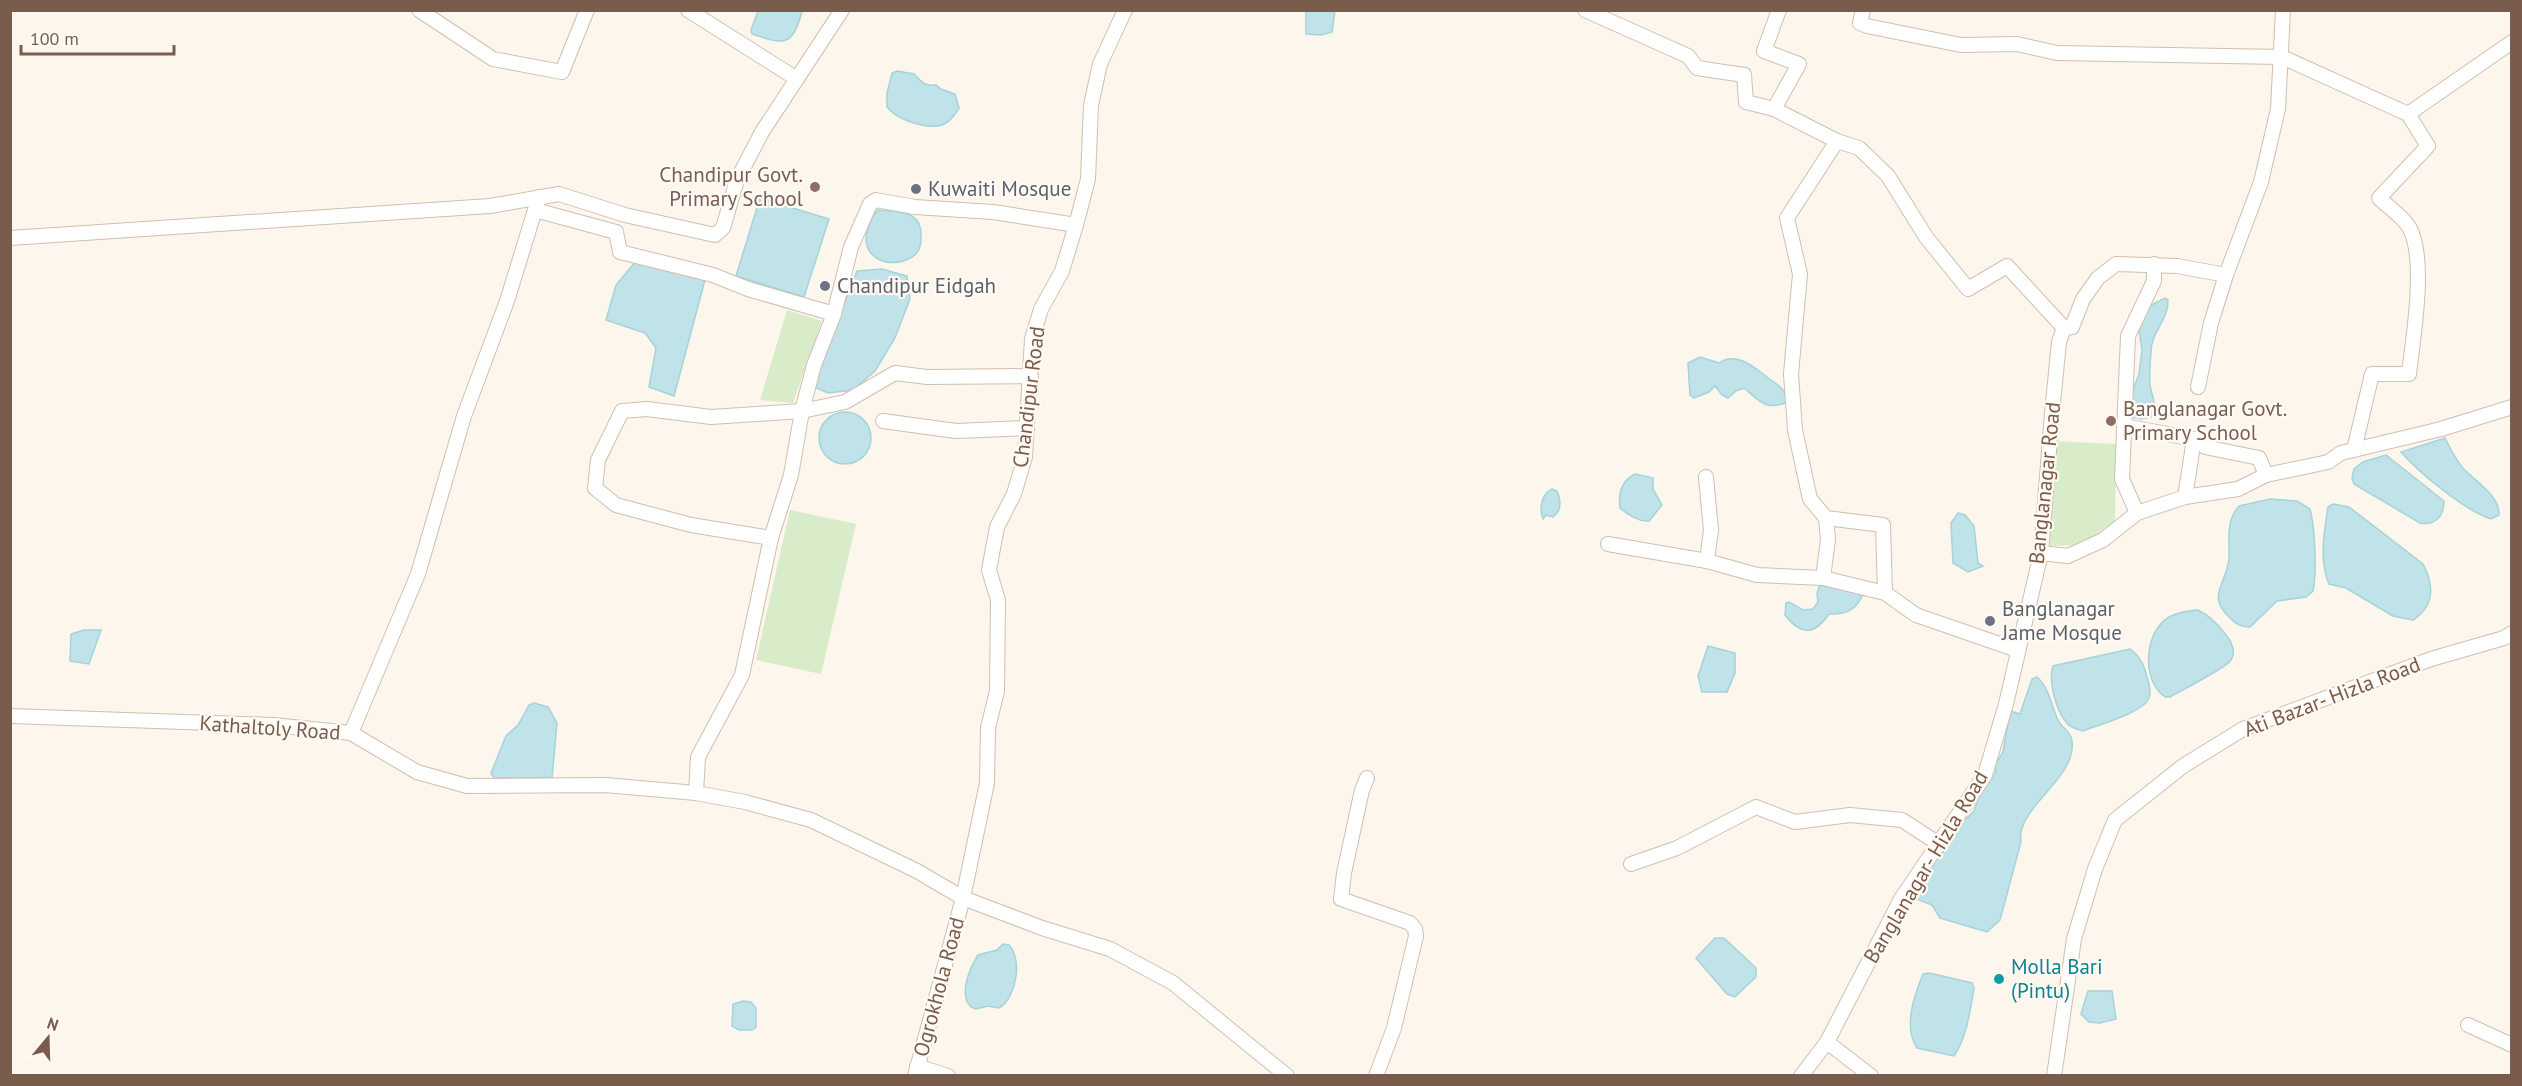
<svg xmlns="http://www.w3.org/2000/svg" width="2522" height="1086" viewBox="0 0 2522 1086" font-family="'PT Sans',sans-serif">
<rect width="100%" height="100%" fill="#fdf6ec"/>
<g fill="#d8ecc9">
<path d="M787,310L822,321L793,403L760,400Z"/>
<path d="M2055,441L2116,444L2115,521L2081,545L2049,546Z"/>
<path d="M790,510L856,524L821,674L756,660Z"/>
</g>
<g fill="#bfe3e8" stroke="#a5d3da" stroke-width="1.5">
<path d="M758,11L802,10V12C792,47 784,45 752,34L751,30Z"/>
<path d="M1306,11H1335L1332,32L1321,35L1306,34Z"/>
<path d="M897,71L914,74C922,82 923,86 936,85L941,89L955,94L959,108C956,113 951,120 946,123C931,132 897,120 887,107V93L892,73Z"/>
<path d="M760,198L829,219L804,297L736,276Z"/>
<path d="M878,210C899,212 923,210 921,238C921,246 919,253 912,257C888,272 856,255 869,226C871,219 873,215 878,210Z"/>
<path d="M636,261L705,280L674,396L649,387L656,348L645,333L606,320L616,285Z"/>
<path d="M882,269L907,276L910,299L895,338L875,371L853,390L828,393L812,386L857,271Z"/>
<path d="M2165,298L2168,300C2169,319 2151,332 2151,352C2150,363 2149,375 2150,385C2152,398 2158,404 2151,417L2141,419L2131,417L2130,398L2139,374L2142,350L2138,324L2147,307Z"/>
<path d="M1700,357L1719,363C1736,351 1754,367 1767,377C1777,385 1786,388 1787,402C1765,412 1758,399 1744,388L1736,391L1728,398L1722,395L1715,386L1709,392L1694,398L1690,395L1688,363Z"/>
<circle cx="845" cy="438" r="26"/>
<path d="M2445,438C2450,448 2455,458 2462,467C2474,481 2500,495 2499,515L2491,519C2466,511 2419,473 2401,452Z"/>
<path d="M2386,455L2444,501C2444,516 2435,526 2420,523L2354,484L2352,478L2354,469L2363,462Z"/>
<path d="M1635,474L1653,478V489L1662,505L1649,521C1638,522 1628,515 1620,508C1618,493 1621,481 1635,474Z"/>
<path d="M1552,489L1557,491C1561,500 1562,510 1553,517L1546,515L1543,519C1539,508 1541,495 1552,489Z"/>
<path d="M2270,499L2297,501L2310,509C2315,527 2317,573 2313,591L2306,597L2277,601L2250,627C2241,627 2236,624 2230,618C2206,596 2226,585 2229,559C2230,539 2225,522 2239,506Z"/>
<path d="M2333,504L2349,507L2423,564C2434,584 2435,606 2413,620L2393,616L2346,588L2329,584C2319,560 2324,532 2328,507Z"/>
<path d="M1958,513L1965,515L1974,526L1978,563L1983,566L1968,572L1953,563L1951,523Z"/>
<path d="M1821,580L1863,594C1857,610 1845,615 1829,614C1815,635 1801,636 1785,615L1786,603L1789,602L1803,610L1813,609L1818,602L1817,594Z"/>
<path d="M2198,610C2210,616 2218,624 2226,635C2232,642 2236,652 2231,660C2225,669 2183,689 2170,697H2165C2141,680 2144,632 2169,617C2178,612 2188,611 2198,610Z"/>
<path d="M84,630H101L89,664L70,661L71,634Z"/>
<path d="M1708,646L1735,653V673L1727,692H1702L1698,676Z"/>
<path d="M2130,649C2140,656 2144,665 2147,677C2149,684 2152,693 2148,700C2141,713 2098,725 2083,731C2077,729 2070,728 2066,722C2056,710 2048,680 2053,666Z"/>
<path d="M2037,677C2048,686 2052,706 2057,718C2060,727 2071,731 2072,741C2077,779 2015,808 2021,842L2000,920L1987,932L1940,918L1932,905L1914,898L1921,876L1951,842L1963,822L1974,811L1984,781L1996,772L1995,765L2003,752L2010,711L2020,714L2032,679Z"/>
<path d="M534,703L548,707L557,723L552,778H494L491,773L506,736L518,725L529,705Z"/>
<path d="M1715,938H1724L1756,968V977L1735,997L1727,994L1696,958Z"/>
<path d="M1003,944L1009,945C1023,960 1016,999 999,1008L988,1006L976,1009L971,1007C958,994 970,968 978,955L997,950Z"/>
<path d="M1929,973L1972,983L1974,988C1970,1011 1967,1037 1954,1056L1917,1048C1903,1027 1914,996 1923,974Z"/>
<path d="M2088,991H2112L2116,1019L2100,1023L2089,1022L2081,1014Z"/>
<path d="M743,1001L751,1002L756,1008V1027L752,1030H739L732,1026L733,1004Z"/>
</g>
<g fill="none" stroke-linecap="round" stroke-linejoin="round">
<g stroke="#d1beb0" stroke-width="16">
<g id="minor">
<path d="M419,10L493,59L562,72L587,10"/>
<path d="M688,10L797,79"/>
<path d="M1585,10L1688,56L1697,68L1744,75L1746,102L1774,109"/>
<path d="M1779,10L1764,51L1799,64L1774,109L1837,141L1787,218L1800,274L1791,374L1795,430L1810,499L1826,518L1883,525L1885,593"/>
<path d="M1863,10L1860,23L1867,26L1961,45L2017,44L2057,53L2282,57L2408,114L2512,42"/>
<path d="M1837,141L1859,148L1888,176L1926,237L1968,289L2007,266L2064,328"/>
<path d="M535,210L616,232L620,252L713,275L748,289L834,314"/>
<path d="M10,238L490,206L559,194L625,215L715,235L723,228L737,180L762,132L842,10"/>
<path d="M2198,387L2211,323L2226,275"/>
<path d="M883,421L956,431L1027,428"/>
<path d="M2194,439L2204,442L2205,447L2259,458L2266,475"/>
<path d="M2354,450L2372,374H2409C2413,338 2427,258 2409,227C2402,216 2388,207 2379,198L2428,146L2408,114"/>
<path d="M1706,477L1711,530L1707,561"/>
<path d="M2185,497L2238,489L2266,475L2328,462L2341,453L2441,429L2512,407"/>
<path d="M2137,513L2122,479L2128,336L2154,281V264"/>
<path d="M771,538L691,525L616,505L595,488L598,460L622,411L647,409L711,417L802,411L845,402L895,373L927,377L1031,376"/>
<path d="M1608,544L1707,561L1757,575L1823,578L1885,593L1916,615L2017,650"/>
<path d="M2041,553L2068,556L2103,540L2137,513L2185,497L2194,439L2124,426"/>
<path d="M1823,578L1828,539L1826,518"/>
<path d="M10,716L273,725L351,733L417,772L467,786L605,785L696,793L745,802L811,820L917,871L963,898L1042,928L1110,949L1173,983L1287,1076"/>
<path d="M351,733L418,574L464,416L507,301L539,197"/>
<path d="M1367,778L1362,790L1344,873L1341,899L1410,923L1415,929L1416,936L1394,1028L1376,1076"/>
<path d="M696,793L698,757L742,675L771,538L791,475L802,411L814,365L834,314L851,247L870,204L876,200L915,207L993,212L1076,225"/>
<path d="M1631,864L1677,848L1756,807L1795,822L1850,815L1902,820L1939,844"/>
<path d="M2468,1025L2512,1045"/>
<path d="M1827,1042L1871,1076"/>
<path d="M917,1066L948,1076"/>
<path d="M915,1076L963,898L987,783L988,728L997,691L998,600L989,570L997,527L1014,494L1025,457L1032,339L1041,309L1062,271L1076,225L1088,179L1091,105L1100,64L1125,10"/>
<path d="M1801,1076L1827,1042L1901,899L1985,775L2006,704L2041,553L2052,413L2059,342L2064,328L2072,327L2083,299L2098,278L2116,264L2177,266L2226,275L2261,182L2278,109L2283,10"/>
<path d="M2054,1076L2074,939L2095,869L2115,820L2183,766L2243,729L2431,659L2504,638L2512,633"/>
</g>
</g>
<use href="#minor" stroke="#fff" stroke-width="14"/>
</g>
<g fill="#8d6e63" stroke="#fffaf3" stroke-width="2">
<circle cx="815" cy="187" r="6"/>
<circle cx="2111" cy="421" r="6"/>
</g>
<g fill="#6b7280" stroke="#fffaf3" stroke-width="2">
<circle cx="916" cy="189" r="6"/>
<circle cx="825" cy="286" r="6"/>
<circle cx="1990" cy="621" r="6"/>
</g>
<circle fill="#0f9aa8" stroke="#fffaf3" stroke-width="2" cx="1999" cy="979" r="6"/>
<g text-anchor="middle" stroke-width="4.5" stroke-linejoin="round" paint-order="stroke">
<g font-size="21" fill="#785e54" stroke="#fffaf3" text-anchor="end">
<text x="803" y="182">Chandipur Govt.<tspan x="803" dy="24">Primary School</tspan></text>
<text x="2123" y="416" text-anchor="start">Banglanagar Govt.<tspan x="2123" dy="24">Primary School</tspan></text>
</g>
<g font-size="21" fill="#5b616d" stroke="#fffaf3" text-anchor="start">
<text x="928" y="196">Kuwaiti Mosque</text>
<text x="837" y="293">Chandipur Eidgah</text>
<text x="2002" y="616">Banglanagar<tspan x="2002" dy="24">Jame Mosque</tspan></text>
</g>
<g font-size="21" fill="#7a5c4d" stroke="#fffaf3">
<text transform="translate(1029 397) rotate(-83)" y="7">Chandipur Road</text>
<text transform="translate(2045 483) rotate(-84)" y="7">Banglanagar Road</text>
<text transform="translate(2332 697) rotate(-21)" y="7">Ati Bazar- Hizla Road</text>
<text transform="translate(270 728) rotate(4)" y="7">Kathaltoly Road</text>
<text transform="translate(1926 867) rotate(-59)" y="7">Banglanagar- Hizla Road</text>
<text transform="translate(939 987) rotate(-75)" y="7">Ogrokhola Road</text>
</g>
<g font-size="21" fill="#0d838f" stroke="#fffaf3" text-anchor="start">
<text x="2011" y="974">Molla Bari<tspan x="2011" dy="24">(Pintu)</tspan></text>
</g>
</g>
<rect width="2522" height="1086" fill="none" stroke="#7a5c4d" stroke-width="24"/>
<g transform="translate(48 1038) rotate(19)" stroke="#fffaf3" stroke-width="4.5" paint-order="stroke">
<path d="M0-4.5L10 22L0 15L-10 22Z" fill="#7a5c4d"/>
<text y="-9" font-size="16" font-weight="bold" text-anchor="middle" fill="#7a5c4d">N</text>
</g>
<path d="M21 45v9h153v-9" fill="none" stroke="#7a5c4d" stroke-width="3"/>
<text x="30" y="45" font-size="18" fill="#7a5c4d" stroke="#fffaf3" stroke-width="4.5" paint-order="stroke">100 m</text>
</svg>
